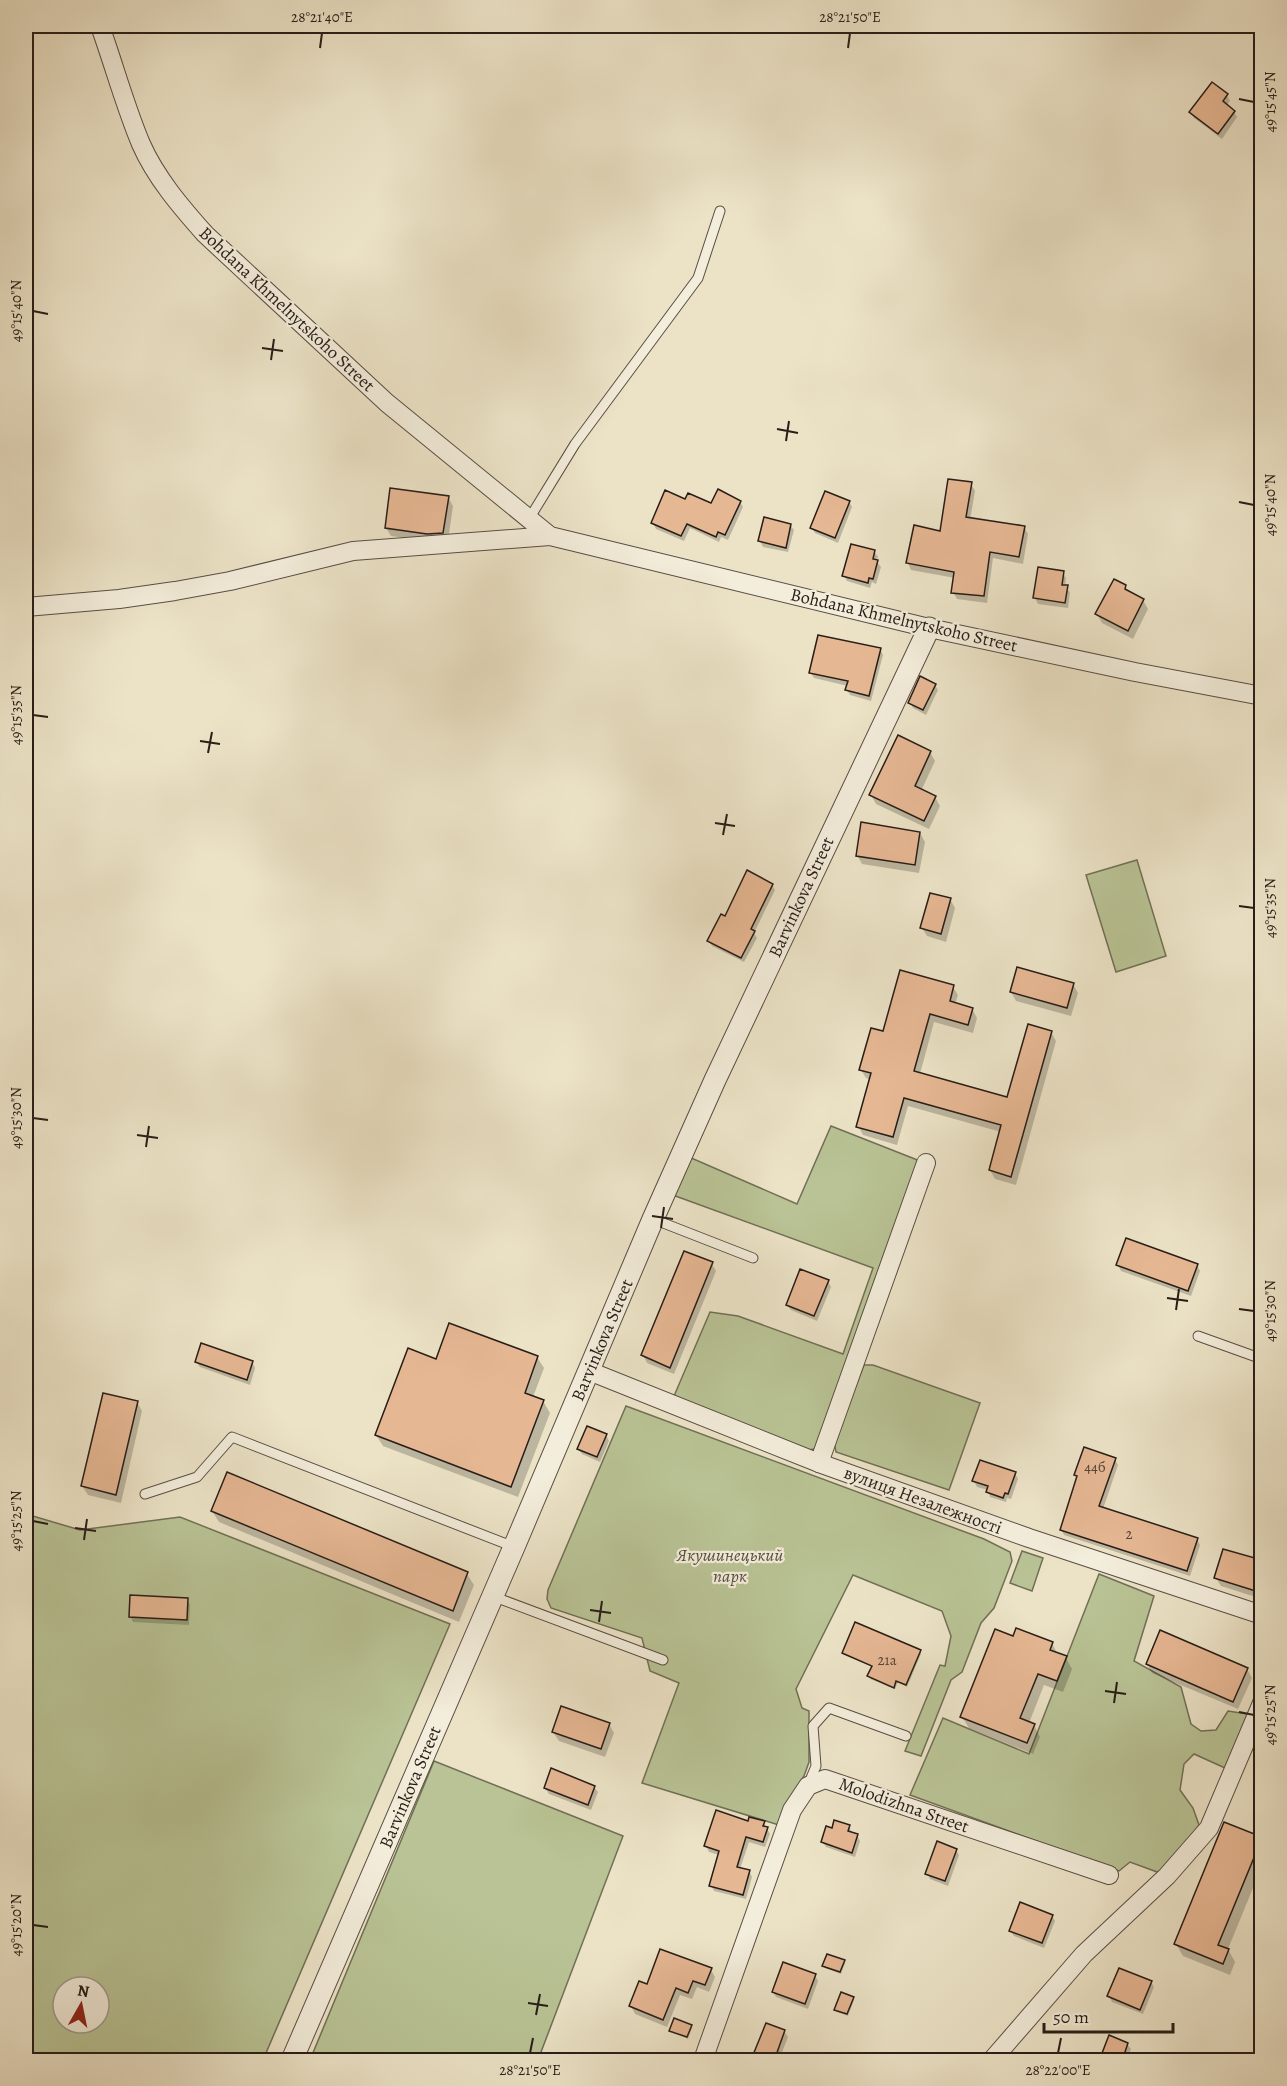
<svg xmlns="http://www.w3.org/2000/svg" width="1287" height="2086" viewBox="0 0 1287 2086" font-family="Alegreya,serif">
<rect width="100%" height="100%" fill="#ece3c7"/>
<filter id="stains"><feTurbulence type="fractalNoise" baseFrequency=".00333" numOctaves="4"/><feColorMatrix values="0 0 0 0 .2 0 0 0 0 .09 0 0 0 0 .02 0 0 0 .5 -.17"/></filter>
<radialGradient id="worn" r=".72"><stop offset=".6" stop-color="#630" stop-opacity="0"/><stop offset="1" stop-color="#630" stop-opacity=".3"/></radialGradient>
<g fill="#b9c395" stroke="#707056" stroke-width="1.5" fill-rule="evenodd">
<path d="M1137,860L1166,956L1116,972L1086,875Z"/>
<path d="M831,1126L920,1161L819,1448L809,1450L674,1396L710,1312L738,1316L843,1354L873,1268L670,1194L689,1157L797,1204Z"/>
<path d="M864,1365H873L980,1403L949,1490L836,1452L834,1442Z"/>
<path d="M626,1406L984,1539L1010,1552L1012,1561L994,1608L981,1623L962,1672L951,1680L921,1756L905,1751L940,1665L945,1666L951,1636L942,1611L853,1575L796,1689L802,1708L809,1711V1762L804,1776L786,1807L779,1825L642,1783L679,1683L650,1671L642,1638L551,1608L547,1599L548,1590Z"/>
<path d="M26,1514L80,1530L180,1517L450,1624L263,2060H26ZM63,1987H99V2023H63Z"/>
<path d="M1022,1551L1043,1558L1032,1591L1010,1583Z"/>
<path d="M1099,1574L1154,1596L1134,1661L1181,1687L1191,1724L1201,1731L1216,1730L1228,1711L1248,1714L1225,1768L1194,1754L1184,1764L1180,1790L1193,1808L1199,1825L1190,1838L1160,1873L1130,1862L1119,1871L910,1795L943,1718L1029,1754Z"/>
<path d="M434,1761L623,1836L538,2060H310Z"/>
</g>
<g fill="#0003">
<path d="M1227,95L1230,101L1226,106L1234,112L1237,117L1222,139L1194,118L1191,112Z"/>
<path d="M971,484L975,491L970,520L1024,527L1028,534L1023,564L993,558L987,603L957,599L953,592L955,578L911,570L908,563L941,533Z"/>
<path d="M448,497L453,506L448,541L433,542L391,536L386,528Z"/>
<path d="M686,501L712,505L740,502L743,507L728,540L721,537L719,542L690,528L684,541L656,529L653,523Z"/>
<path d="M849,502L852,507L838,543L815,533L812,528Z"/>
<path d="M790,525L794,530L788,552L763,547L760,541Z"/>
<path d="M874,551L878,557L876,561L881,567L876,584L872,582L870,588L847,581L844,576Z"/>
<path d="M1063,573L1066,578L1065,587L1070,592L1068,608L1038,604L1035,598Z"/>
<path d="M1125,587L1129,593L1143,600L1148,609L1133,639L1102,623L1097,614Z"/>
<path d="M880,649L883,655L871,701L850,695L847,690L848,686L814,678L811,673Z"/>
<path d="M935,685L938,690L926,715L913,708L910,702Z"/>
<path d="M930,752L935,761L921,791L935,797L940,806L929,829L876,804L871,795Z"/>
<path d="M920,833L925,842L919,873L862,864L857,855Z"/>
<path d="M772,885L775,890L754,933L757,938L744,962L712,946L709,941Z"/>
<path d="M950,899L955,908L946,942L927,936L922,928Z"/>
<path d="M1073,984L1078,993L1071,1016L1016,1001L1011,992Z"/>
<path d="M953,987L958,995L955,1004L972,1009L977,1018L973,1033L934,1022L920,1074L1008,1099L1051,1032L1056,1041L1016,1185L995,1179L990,1170L1001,1132L908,1106L897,1145L863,1135L858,1126L871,1080L866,1078L861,1070L884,1033Z"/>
<path d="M712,1264L716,1271L674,1374L647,1363L643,1355Z"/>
<path d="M1118,1265H1197L1200,1271L1191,1296L1121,1271Z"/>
<path d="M828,1281L831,1287L817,1321L791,1310L787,1305Z"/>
<path d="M537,1357L544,1368L533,1397L543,1401L550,1413L518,1497L383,1446L376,1435L437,1361Z"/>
<path d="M196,1362H252L255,1368L250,1385L200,1367Z"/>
<path d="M137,1402L142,1411L121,1503L88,1495L82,1486Z"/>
<path d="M606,1435L609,1441L600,1462L582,1454L578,1449Z"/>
<path d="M1115,1459L1118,1465L1103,1509L1197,1539L1200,1545L1190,1576L1064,1535L1061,1529L1078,1478L1076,1475Z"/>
<path d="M1015,1473L1018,1479L1011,1499L1007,1498L1006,1502L990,1497L988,1490L977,1487L974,1481Z"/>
<path d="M212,1511L467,1574L474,1585L459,1622L219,1522Z"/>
<path d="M1262,1562V1599L1221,1586L1216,1578Z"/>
<path d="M187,1599L190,1605L189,1625L133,1622L130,1616Z"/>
<path d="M1014,1638L1052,1643L1058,1655L1066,1658L1072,1669L1063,1692L1044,1685L1029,1723L1034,1725L1040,1737L1033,1754L969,1728L962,1717Z"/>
<path d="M920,1651L921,1654L907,1687L898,1682L895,1689L870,1679L869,1676L873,1667L844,1653Z"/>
<path d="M1147,1664L1247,1669L1252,1678L1238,1709L1152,1673Z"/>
<path d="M609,1724L614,1733L605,1757L559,1741L553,1732Z"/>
<path d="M594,1787L598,1792L591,1810L549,1794L545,1788Z"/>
<path d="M764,1823L770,1834L765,1847L749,1842L740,1869L749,1871L752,1877L746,1899L714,1891L711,1885L719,1855L709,1852L706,1846Z"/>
<path d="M849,1826L852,1834L857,1835L860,1841L855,1857L826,1847L822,1841L833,1830Z"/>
<path d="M1262,1839V1866L1228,1949L1235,1962L1230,1975L1183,1956L1176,1944Z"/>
<path d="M956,1850L959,1855L948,1886L930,1879L927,1873Z"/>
<path d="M1052,1916L1055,1921L1044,1948L1014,1936L1010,1930Z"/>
<path d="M844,1961L845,1963L841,1974L825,1968L824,1966Z"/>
<path d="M711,1970L715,1977L709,1992L697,1987L692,1999L680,1995L667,2027L635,2014L631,2006L647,1986Z"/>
<path d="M815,1975L818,1981L808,2009L776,1997L773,1992Z"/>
<path d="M1151,1982L1154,1987L1143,2014L1112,2002L1109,1996Z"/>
<path d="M853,1998L854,2000L848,2016L837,2012L836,2009Z"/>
<path d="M691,2026L692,2028L688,2039L671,2031Z"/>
<path d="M784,2031L788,2037L779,2060H758L755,2055Z"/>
<path d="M1127,2044L1131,2049L1126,2060H1100Z"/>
<path d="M818,2052L829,2057V2060H815Z"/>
</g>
<g fill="#e6b793" stroke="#281d18" stroke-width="1.5">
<path d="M1212,82L1228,94L1223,101L1235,111L1218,134L1189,112Z"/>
<path d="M948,479L972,482L966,517L1025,526L1019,557L990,552L984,596L951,593L954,572L906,563L914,525L940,531Z"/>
<path d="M390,488L449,496L443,533L427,534L385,528Z"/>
<path d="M718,489L741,501L725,535L718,532L716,537L687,524L681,536L651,523L665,490L685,499L688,493L711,503Z"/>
<path d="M825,491L850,501L835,538L810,528Z"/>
<path d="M764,517L791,524L786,548L758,541Z"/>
<path d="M851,544L875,550L873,559L878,560L873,579L869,578L868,583L842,576Z"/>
<path d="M1038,567L1064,571L1062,585H1068L1065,603L1033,598Z"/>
<path d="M1114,579L1126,585L1125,589L1144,599L1128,631L1095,614Z"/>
<path d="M818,635L881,648L869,696L845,690L848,681L809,673Z"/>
<path d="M920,676L936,684L923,710L908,703Z"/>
<path d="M898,735L931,751L915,786L936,796L924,821L869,795Z"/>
<path d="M861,822L920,832L915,865L856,856Z"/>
<path d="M747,870L773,884L751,929L755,931L741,958L707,941L721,914L725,916Z"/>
<path d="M930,893L951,898L941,934L920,928Z"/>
<path d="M1017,967L1074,983L1067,1008L1010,992Z"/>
<path d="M900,970L954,985L950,1001L973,1008L968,1025L930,1014L914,1071L1007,1097L1028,1024L1052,1031L1011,1177L989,1170L1001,1125L904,1098L893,1137L856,1127L871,1073L859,1070L871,1028L883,1031Z"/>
<path d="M1126,1238L1198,1264L1188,1291L1116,1265Z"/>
<path d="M684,1251L713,1262L670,1368L641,1355Z"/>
<path d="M800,1269L829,1280L814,1316L786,1305Z"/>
<path d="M449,1323L538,1356L525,1393L544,1400L511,1487L375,1435L408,1348L436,1359Z"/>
<path d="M201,1343L253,1361L247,1380L195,1362Z"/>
<path d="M103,1393L138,1401L116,1495L81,1486Z"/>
<path d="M587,1426L607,1434L597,1457L577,1449Z"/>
<path d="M1084,1447L1116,1458L1099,1506L1198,1538L1187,1571L1060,1530L1077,1476L1074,1475Z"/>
<path d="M980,1460L1016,1472L1008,1494L1005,1493L1003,1498L986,1492L988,1486L972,1481Z"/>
<path d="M227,1472L468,1572L453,1611L211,1511Z"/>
<path d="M1223,1549L1262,1560V1593L1214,1578Z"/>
<path d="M130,1595L188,1598L187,1620L129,1617Z"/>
<path d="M855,1622L921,1650L906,1685L896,1681L894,1688L867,1676L872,1666L842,1653Z"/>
<path d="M1016,1628L1053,1642L1050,1650L1067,1656L1057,1681L1038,1674L1020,1718L1035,1724L1027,1743L960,1717L995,1629L1013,1636Z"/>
<path d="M1160,1630L1248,1668L1233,1702L1146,1664Z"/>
<path d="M561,1706L610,1723L601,1749L552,1732Z"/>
<path d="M551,1768L595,1786L588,1805L544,1788Z"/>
<path d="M716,1810L748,1821L749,1817L765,1821L763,1826L768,1827L763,1842L746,1837L737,1867L750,1870L743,1895L709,1886L719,1851L704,1846Z"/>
<path d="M834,1820L850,1825L848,1831L858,1834L852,1853L821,1842L826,1826L832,1828Z"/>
<path d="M1224,1822L1262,1837V1838L1218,1945L1229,1949L1223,1964L1174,1944Z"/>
<path d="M937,1841L957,1849L945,1881L925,1874Z"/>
<path d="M1020,1902L1053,1915L1042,1943L1009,1931Z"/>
<path d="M660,1949L712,1968L705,1985L693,1981L688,1993L676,1988L663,2020L629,2006L639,1981L647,1984Z"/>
<path d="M827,1954L845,1960L840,1972L822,1966Z"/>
<path d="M783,1962L816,1974L805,2004L772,1992Z"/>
<path d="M1119,1968L1152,1981L1140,2010L1107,1996Z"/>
<path d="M841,1992L854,1997L847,2014L834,2010Z"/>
<path d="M674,2018L692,2025L687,2037L669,2031Z"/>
<path d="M766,2023L785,2030L774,2061L753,2055Z"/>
<path d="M1109,2035L1128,2043L1122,2061H1099Z"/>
</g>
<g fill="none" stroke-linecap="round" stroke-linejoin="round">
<g stroke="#594e44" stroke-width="11">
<g id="service">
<path d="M529,519L575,444L698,278L720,211"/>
<path d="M653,1219L753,1258"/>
<path d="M1198,1336L1262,1359"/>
<path d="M145,1494L197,1477L232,1437L514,1547"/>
<path d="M492,1596L663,1660"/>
<path d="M809,1783L816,1766L813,1726L829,1708L906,1736"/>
</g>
</g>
<g stroke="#594e44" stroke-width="20">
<g id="minor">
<path d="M100,26C114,65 125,106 141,144C156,178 181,207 205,234L387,403L550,536L929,628L1135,672L1262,696"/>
<path d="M26,607L119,599L175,591L230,581L353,551L550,536"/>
<path d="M589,1371L819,1463L1029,1538L1262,1615"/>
<path d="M819,1463L926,1163"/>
<path d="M703,2060L792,1810L808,1786L825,1779L1109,1875"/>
<path d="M992,2060L1084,1954L1167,1876L1209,1828L1262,1703"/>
</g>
</g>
<g stroke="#594e44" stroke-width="23">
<path id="tertiary" d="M292,2060L514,1547L653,1219L715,1080L929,628"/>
</g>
<use href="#service" stroke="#f3eddb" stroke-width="9"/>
<use href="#minor" stroke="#f3eddb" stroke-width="18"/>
<use href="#tertiary" stroke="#f3eddb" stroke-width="21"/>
</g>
<path fill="none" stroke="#281d18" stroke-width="2" d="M320,48L322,33M848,48L850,33M1239,99L1254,102M33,311L48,314M262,348L283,351M271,360L274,339M777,429L798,433M786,441L789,421M1239,502L1254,505M33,715L48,717M200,741L220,744M208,753L212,732M715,823L735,826M723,835L727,814M1239,906L1254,908M33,1118L48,1120M137,1135L158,1138M146,1147L149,1126M652,1216L673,1219M661,1228L664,1207M1167,1298L1188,1301M1239,1309L1254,1311M1176,1310L1179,1289M33,1521L48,1524M75,1528L96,1531M84,1540L87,1519M590,1610L611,1613M599,1622L602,1601M1105,1691L1126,1694M1114,1703L1117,1682M1239,1712L1254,1715M33,1925L48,1927M528,2003L548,2006M536,2015L540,1994M530,2053L533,2038M1058,2053L1061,2038"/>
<g text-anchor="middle" stroke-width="4.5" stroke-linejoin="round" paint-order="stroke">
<g font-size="15" fill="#584437">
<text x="1095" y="1472">44б</text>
<text x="1129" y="1539">2</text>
<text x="887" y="1665">21а</text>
</g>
<g font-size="18" fill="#281d18" stroke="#f3eddb">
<text transform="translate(287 309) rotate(43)" y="6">Bohdana Khmelnytskoho Street</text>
<text transform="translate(904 620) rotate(13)" y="6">Bohdana Khmelnytskoho Street</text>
<text transform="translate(801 897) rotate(-65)" y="6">Barvinkova Street</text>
<text transform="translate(602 1340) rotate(-67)" y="6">Barvinkova Street</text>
<text transform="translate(923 1500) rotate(20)" y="6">вулиця Незалежності</text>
<text transform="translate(410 1787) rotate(-67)" y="6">Barvinkova Street</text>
<text transform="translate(904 1805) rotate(19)" y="6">Molodizhna Street</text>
</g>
<g font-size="18" font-style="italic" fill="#544f3e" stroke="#f3eddb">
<text x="730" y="1561">Якушинецький<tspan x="730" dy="21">парк</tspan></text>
</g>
</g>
<rect width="1287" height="2086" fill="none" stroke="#ece3c7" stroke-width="66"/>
<g transform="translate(81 2005) rotate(9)"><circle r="28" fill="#f3eddb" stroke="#a29a8d" stroke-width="1.5"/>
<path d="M0-4.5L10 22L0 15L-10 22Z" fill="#8f2418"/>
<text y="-9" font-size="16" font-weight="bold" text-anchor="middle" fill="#281d18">N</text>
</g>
<path d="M1044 2023v9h129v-9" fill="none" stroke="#281d18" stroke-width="3"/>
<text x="1053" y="2023" font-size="18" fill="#281d18" stroke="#f3eddb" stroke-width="4.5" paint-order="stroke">50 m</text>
<rect x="33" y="33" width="1221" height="2020" fill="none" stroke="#281d18" stroke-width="2"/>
<g font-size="15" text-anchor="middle" fill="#281d18">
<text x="322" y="22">28°21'40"E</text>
<text x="850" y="22">28°21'50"E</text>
<text transform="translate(1270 102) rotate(-90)" y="5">49°15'45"N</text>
<text transform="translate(16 311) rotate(-90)" y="5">49°15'40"N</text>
<text transform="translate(1270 505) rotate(-90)" y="5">49°15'40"N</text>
<text transform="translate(16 715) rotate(-90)" y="5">49°15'35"N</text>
<text transform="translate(1270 908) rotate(-90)" y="5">49°15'35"N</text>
<text transform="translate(16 1118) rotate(-90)" y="5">49°15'30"N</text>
<text transform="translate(1270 1311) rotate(-90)" y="5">49°15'30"N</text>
<text transform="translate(16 1521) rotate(-90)" y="5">49°15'25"N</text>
<text transform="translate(1270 1715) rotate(-90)" y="5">49°15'25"N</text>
<text transform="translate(16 1925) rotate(-90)" y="5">49°15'20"N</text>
<text x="530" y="2075">28°21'50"E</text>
<text x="1058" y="2075">28°22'00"E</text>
</g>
<rect width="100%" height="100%" filter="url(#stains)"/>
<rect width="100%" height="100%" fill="url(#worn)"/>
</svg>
